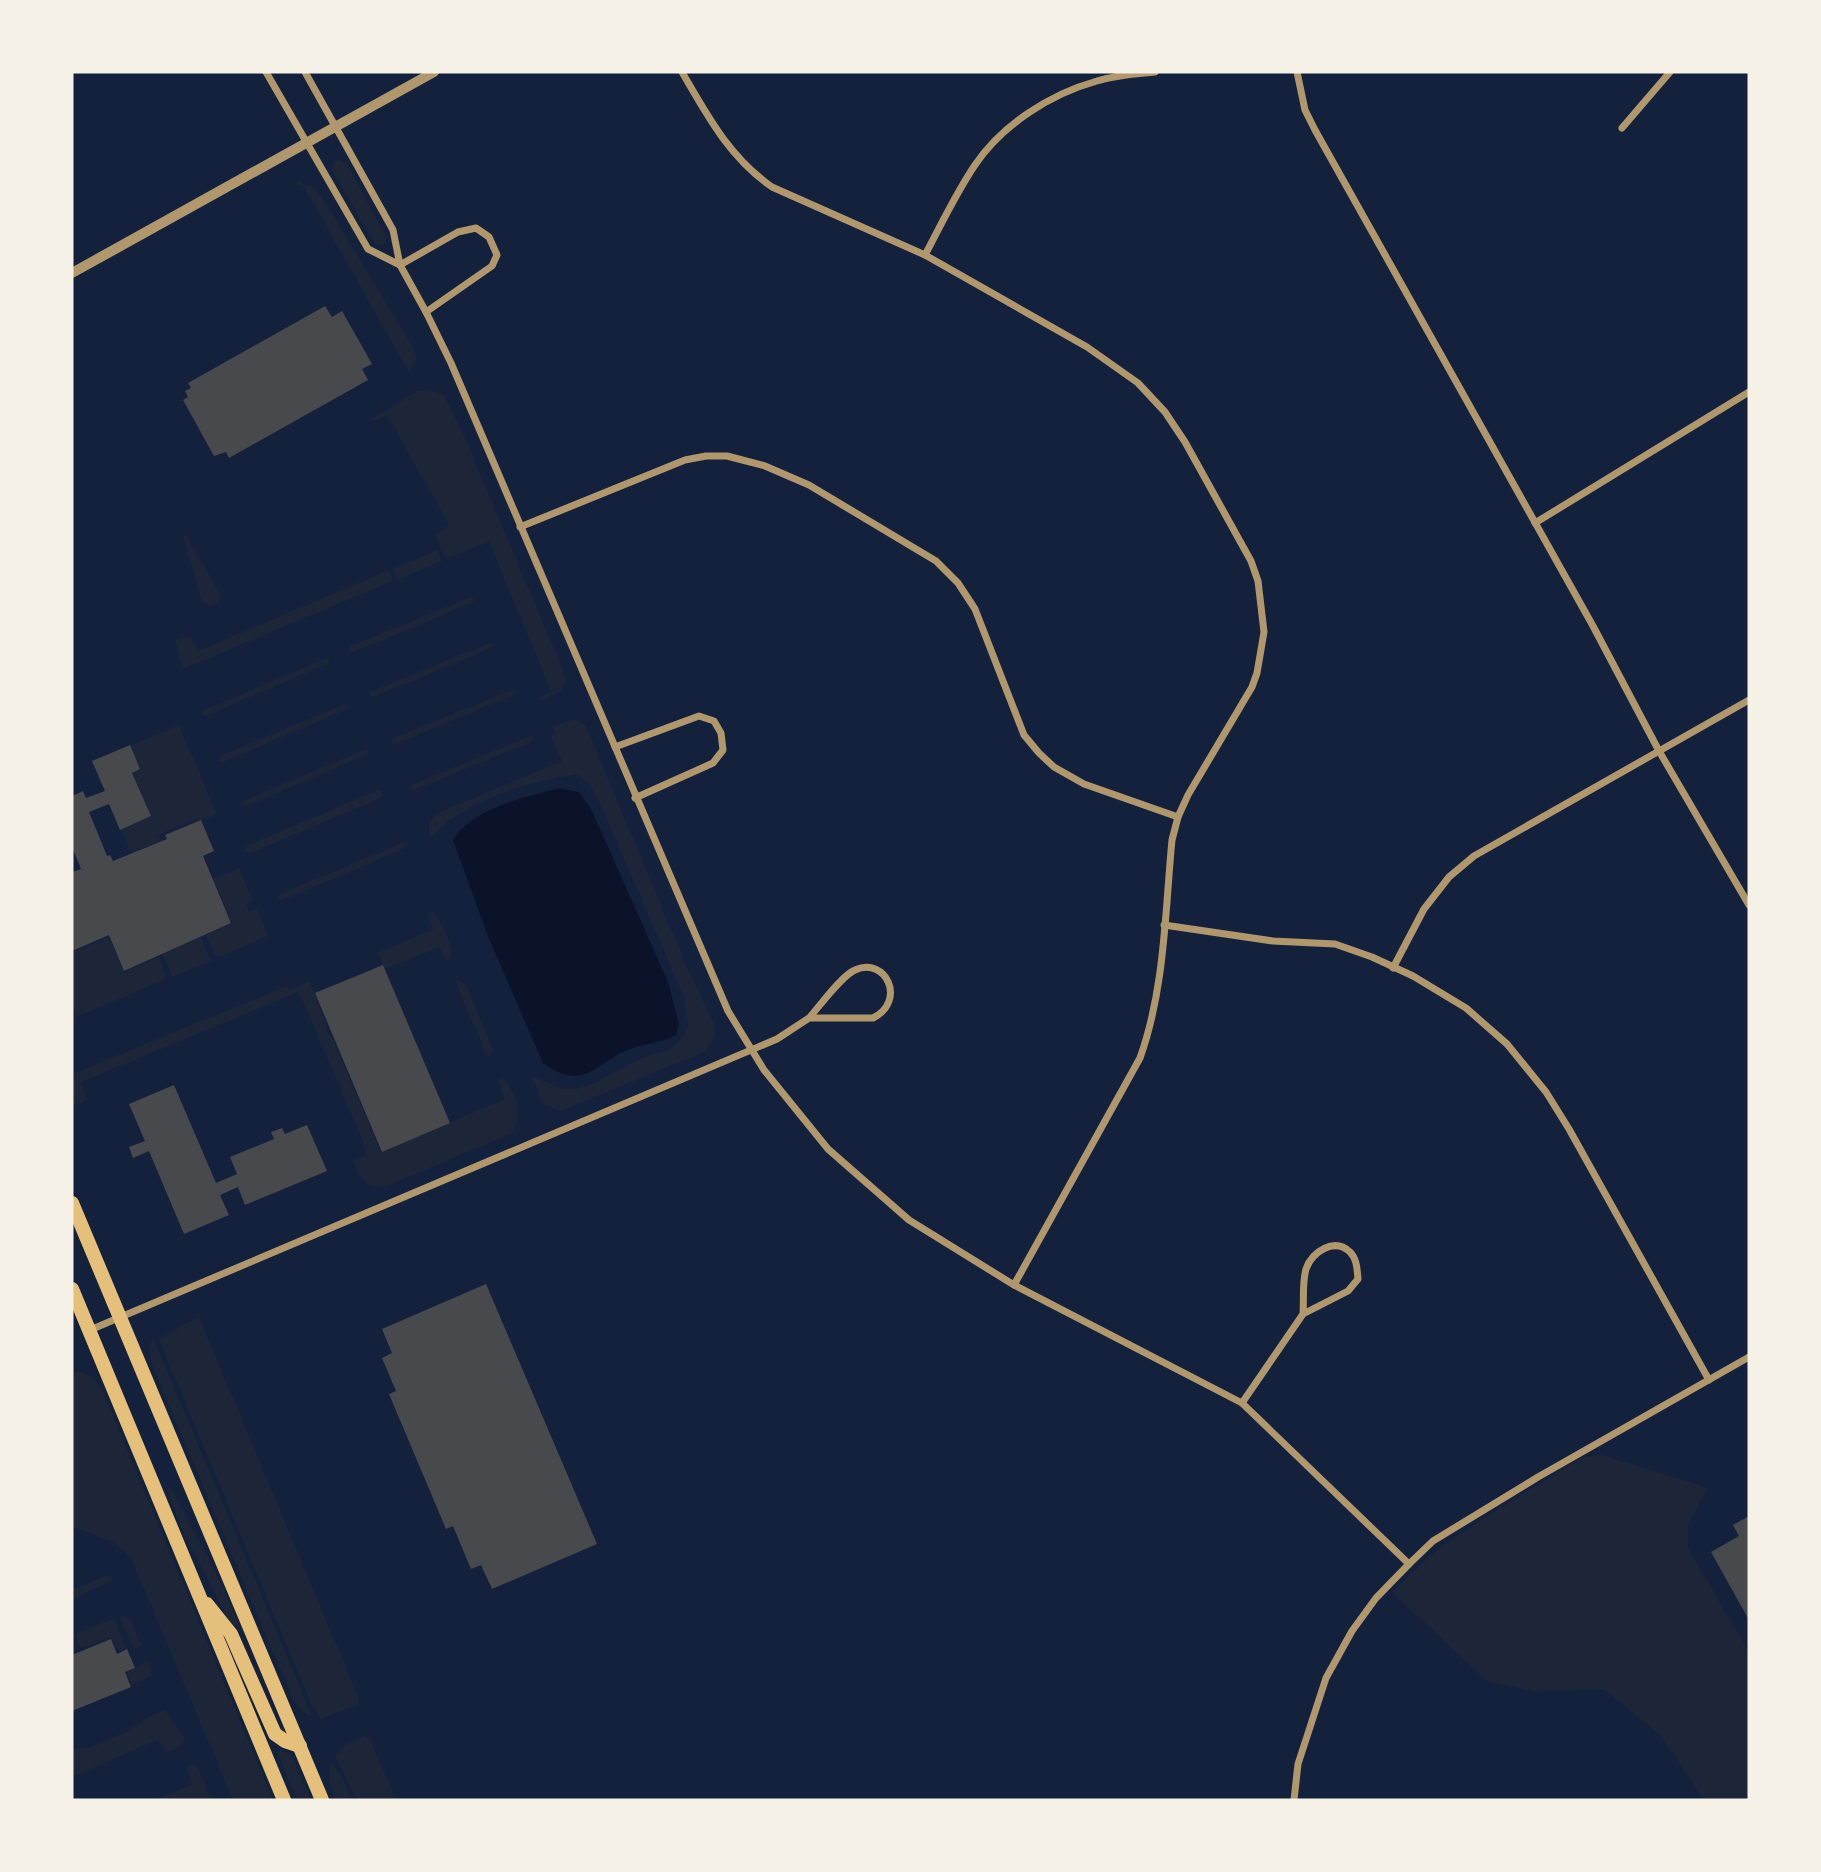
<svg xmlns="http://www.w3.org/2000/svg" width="1821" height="1872" viewBox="0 0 1821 1872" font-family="'Fira Sans',sans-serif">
<rect width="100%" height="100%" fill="#14213d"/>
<g fill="#1d2539">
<path d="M339,159L346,163L387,237L384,245L375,244L332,170L333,163Z"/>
<path d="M297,181L315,188L325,202L414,349L416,361L409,372L308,194L304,187L297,184Z"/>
<path d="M430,390L444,395L464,436L565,675L566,680L561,691L541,701L540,697L551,691L489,542L446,559L436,535L449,525L387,415L374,421L372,419L418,391Z"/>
<path d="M186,535L220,594V599L215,605L209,606L202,601L184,540L183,536Z"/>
<path d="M437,550L442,561L397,580L393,569Z"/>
<path d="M389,570L393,581L183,669L175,640L190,636L198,651Z"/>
<path d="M471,597L474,600L471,603L354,652L349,650L351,646Z"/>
<path d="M490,643L493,645L489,649L373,697L369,696L370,692Z"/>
<path d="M327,658L330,661L327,664L205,716L201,715L202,711Z"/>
<path d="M512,690L515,692L511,696L395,744L391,743L392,739Z"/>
<path d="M345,704L348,706L345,710L223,762L219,761L220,756Z"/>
<path d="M572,720H577L586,726L686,965L714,1023C716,1036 713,1042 704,1052L561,1111L543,1104L531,1076L562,1089H577L596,1082L639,1059L668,1050L683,1036L688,1026L684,997L599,801L590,785L578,774C525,783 468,798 430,838C426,822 432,818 445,810L562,761L551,735L555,733L553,727Z"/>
<path d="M179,725L217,814L201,821L199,818L158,835L160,841L131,853L121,830L151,816L133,773L140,770L130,746Z"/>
<path d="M531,736L534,738L531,742L414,790L410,789L411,785Z"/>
<path d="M366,749L369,752L366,755L244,807L239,806L241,802Z"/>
<path d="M379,790L384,794L381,798L253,852L248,853L244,851L248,845Z"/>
<path d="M405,842L408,845L405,848L283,900L278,899L280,894Z"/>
<path d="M239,868L253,901L246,904L249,912L257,908L268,936L219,957L214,955L206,935L232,923L213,879Z"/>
<path d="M430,911C442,918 453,945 451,958L446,961L440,947L385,969L377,953L433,930L428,914Z"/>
<path d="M109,937L124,972L159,957L166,975L164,980L76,1017L72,1006V952Z"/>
<path d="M201,937L211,961L172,977L163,955V953Z"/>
<path d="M457,979L466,985L493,1050L489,1057L487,1056L456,983Z"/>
<path d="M309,981L327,1026L326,1031L333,1040L381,1152L505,1099L498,1082L502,1078C517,1091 523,1116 512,1133L392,1184C367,1192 362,1182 353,1161L367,1155L362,1139L299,992L81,1082L87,1100L72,1106V1074L287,986L290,990Z"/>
<path d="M199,1317L357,1694L359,1700L357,1705L321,1719L311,1704L158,1337L161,1338Z"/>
<path d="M153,1337L313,1718L299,1709L291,1695L152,1365L149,1349Z"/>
<path d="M72,1372C88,1371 96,1379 103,1392L273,1800H233L131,1558L114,1542L72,1527Z"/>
<path d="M1602,1455L1708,1488L1688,1525V1548L1749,1652V1800H1704L1661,1736L1605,1690L1535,1691L1488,1682L1392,1592L1439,1548L1514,1499L1583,1457Z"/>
<path d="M171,1487L221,1583L239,1625L233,1628L183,1532L167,1489Z"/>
<path d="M108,1575L111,1576L113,1581L72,1599V1590Z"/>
<path d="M123,1615L130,1619L141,1646L134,1649L119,1616Z"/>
<path d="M114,1618L126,1647L118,1651L112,1637L81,1648L76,1634Z"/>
<path d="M148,1661L152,1671L151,1676L132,1685L127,1672Z"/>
<path d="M165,1710L184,1737C183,1746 174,1751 165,1752L157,1740L72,1777V1749L92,1747L130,1730L147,1717Z"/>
<path d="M364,1736L369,1737L396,1800H357L335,1756L344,1746Z"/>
<path d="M281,1749L292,1756L311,1800H297L277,1752Z"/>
<path d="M331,1762L342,1778L352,1800H335C330,1786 328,1777 331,1762Z"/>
<path d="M191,1764L197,1766L211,1800H156L192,1784L187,1769Z"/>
</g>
<path fill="#0b132b" d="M560,788L579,792L592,811L668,982L679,1025L676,1035C661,1043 648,1043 633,1048C596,1059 587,1095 543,1063L487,934L453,840C472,808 525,797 560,788Z"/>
<g fill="#48494c">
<path d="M325,306L332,317L342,311L372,364L362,369L368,380L229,458L226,452L214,456L183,400L188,397L185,391L191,388L188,383Z"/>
<path d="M130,745L140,769L132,773L151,816L120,830L109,804L89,812L107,856L110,855L113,861L167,839L165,835L201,820L214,851L203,856L231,923L124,971L109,935L72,951V872L81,869L72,847V796L83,791L86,798L105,791L92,761Z"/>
<path d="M383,965L450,1123L382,1152L315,993Z"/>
<path d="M174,1085L216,1183L237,1174L230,1157L274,1139L271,1132L282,1128L285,1134L307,1125L327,1171L245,1205L238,1187L220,1195L229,1215L184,1234L149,1151L133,1158L129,1147L145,1141L129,1104Z"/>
<path d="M486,1284L597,1544L492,1589L481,1565L471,1569L453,1526L446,1529L389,1394L396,1391L382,1358L392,1353L382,1329Z"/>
<path d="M1749,1516V1620L1711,1552L1739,1536L1733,1525Z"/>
<path d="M111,1639L117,1654L127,1649L135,1668L125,1672L131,1687L72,1711V1655Z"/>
</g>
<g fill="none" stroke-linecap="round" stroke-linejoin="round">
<g stroke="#b1986c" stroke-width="7">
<path d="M266,72L368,249L400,265"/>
<path d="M305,72L393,230L400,265L426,312L451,363L728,1011L764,1070L828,1149L909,1220L1014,1285L1242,1403L1409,1564"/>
<path d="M682,72C707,115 729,157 772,187L925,255L1087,347L1138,383L1165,412L1185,442L1251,561L1258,581L1264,632L1257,673L1252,687L1188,795L1178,817L1172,840C1165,912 1165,988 1140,1058L1014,1285"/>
<path d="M1297,72L1305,110L1315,130L1593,626L1659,751L1749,905"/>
<path d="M1622,128L1670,72"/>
<path d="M925,255C941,225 956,193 975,165C1002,125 1050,94 1097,81C1116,75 1136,74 1155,72"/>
<path d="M400,265L458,232L476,228L489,237L497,255L492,266L426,312"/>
<path d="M1535,523L1749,392"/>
<path d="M520,527L685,460L706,456H727L765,466L809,485L936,561L958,583L975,609L1024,735L1039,753L1054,767L1084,784L1178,817"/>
<path d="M615,747L699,716L714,721L721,733L723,750L713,763L635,798"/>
<path d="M1164,925L1273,941L1335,944L1372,957L1413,976L1466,1008L1507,1044L1546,1092L1569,1129L1709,1380"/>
<path d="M1393,968L1424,909L1449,877L1474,856L1749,700"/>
<path d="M90,1330L777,1039L809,1018H873C907,1001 886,956 855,970C841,976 820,1006 809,1018"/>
<path d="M1242,1403L1303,1314L1348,1291L1358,1279C1357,1269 1357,1259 1350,1252C1334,1237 1312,1252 1306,1269C1302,1283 1304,1301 1303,1314"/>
<path d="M1294,1800L1298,1764L1326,1678L1352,1631L1376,1598L1409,1564L1433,1541L1538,1477L1749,1357"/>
</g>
<path stroke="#b1986c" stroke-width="10" d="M72,273L434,72"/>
<g stroke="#e5c07b" stroke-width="14">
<path d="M72,1203L322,1800"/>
<path d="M72,1289L284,1800"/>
<path d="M207,1604L231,1634L275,1734L285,1741L300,1746"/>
</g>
</g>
<rect width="1821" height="1872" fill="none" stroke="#f6f1e7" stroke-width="147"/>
</svg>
